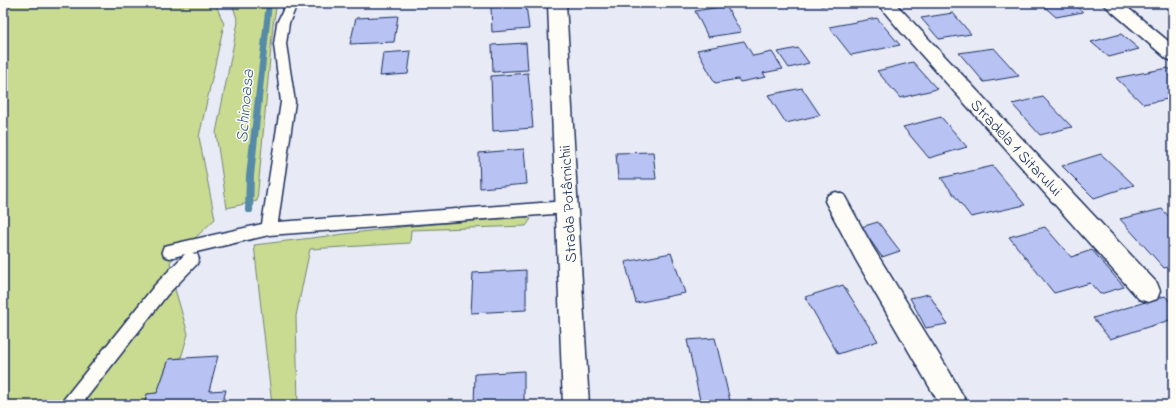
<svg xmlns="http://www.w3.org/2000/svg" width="1176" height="408" viewBox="0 0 1176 408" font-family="'Indie Flower',sans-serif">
<rect width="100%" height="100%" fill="#e8ebf6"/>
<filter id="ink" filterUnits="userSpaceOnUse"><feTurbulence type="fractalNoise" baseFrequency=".025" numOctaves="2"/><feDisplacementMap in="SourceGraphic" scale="8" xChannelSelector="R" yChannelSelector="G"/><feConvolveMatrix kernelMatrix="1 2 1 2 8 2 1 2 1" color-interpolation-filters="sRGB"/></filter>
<g filter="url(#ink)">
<g fill="#c9db90" stroke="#728577">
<path d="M3,3H215L224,24L199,137L215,219L170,262L173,282L188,334L181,358L169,359L157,393L147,394L144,405H3Z"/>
<path d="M232,3H277L273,25L257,201L227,208L216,133L238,22Z"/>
<path d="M525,217L531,219L526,226L411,230L410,243L310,249L296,316L298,405H272L254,245L410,226Z"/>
</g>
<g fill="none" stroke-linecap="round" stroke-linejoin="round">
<path fill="#548aa8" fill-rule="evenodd" d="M266,3H272L254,176L253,211L252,213H246L245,211L246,176Z"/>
</g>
<g fill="#b8c3f4" stroke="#1b2f5e">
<path d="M818,3H842L821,6Z"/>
<path d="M1040,3H1073L1083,12L1056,17Z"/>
<path d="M526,5L529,29L492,32L491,7Z"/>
<path d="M726,6L741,32L708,37L695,11Z"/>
<path d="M953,13L971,34L939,39L921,18Z"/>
<path d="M398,16L394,42L350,44L356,18Z"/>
<path d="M877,18L900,45L851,55L829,27Z"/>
<path d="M1121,34L1139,49L1109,57L1091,42Z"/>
<path d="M744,41L753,56L772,52L783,69L763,73L766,77L740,82L738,79L715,83L697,50Z"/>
<path d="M526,43L528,70L493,72L492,45Z"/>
<path d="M798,48L809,63L789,68L778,52Z"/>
<path d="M994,48L1019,76L984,82L959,53Z"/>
<path d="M411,51L408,74L380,76L383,53Z"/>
<path d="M913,62L937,89L900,98L877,71Z"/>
<path d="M1168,68L1173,72V98L1143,104L1116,78Z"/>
<path d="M528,73L533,128L493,131L491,76Z"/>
<path d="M802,88L820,115L786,123L768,95Z"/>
<path d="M1043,97L1072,127L1040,135L1012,104Z"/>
<path d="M941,117L967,147L929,158L903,127Z"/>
<path d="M524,149L527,184L480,188L479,153Z"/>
<path d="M653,152L656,179H618L616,153Z"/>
<path d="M1101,154L1134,185L1094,198L1062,166Z"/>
<path d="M993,166L1025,205L971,217L941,178Z"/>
<path d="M1162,209L1173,221V266L1164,268L1120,219Z"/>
<path d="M878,222L900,251L882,257L861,227Z"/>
<path d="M1045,227L1071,257L1092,250L1124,287L1100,294L1090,283L1054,293L1009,237Z"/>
<path d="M671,253L685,293L636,303L625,262Z"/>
<path d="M526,270V310L471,313L473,273Z"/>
<path d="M843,285L878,341L838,354L805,297Z"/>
<path d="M929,294L947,324L926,328L910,298Z"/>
<path d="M1165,296L1173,305V319L1110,339L1093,318Z"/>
<path d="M715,338L731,405H701L687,340Z"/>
<path d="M218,356L209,391L226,390L222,405H144L147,394L157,393L169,359Z"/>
<path d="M524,371V405H474L475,374Z"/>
</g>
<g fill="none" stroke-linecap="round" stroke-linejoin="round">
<g stroke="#1b2f5e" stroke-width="3">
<path id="lane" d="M289,5L293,6L295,9L289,23L286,44L295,102L278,222L567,201L572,203L575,207L572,211L567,213L269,235L192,253L197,254L199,259L197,264L167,295L81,405H61L64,399L155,285L185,254L170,258L164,256L162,251L164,246L262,224L281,102L274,44L277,23L285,6Z"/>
</g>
<g stroke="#1b2f5e" stroke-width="3">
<g id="street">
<path d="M877,3H895L1157,283L1160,291L1157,299L1148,302L1139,299L902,33Z"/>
<path d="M1102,3H1122L1173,45V61L1167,59Z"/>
<path d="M836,192L844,195L872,246L949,371L968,405H940L856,260L825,201L828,195Z"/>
</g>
</g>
<g stroke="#1b2f5e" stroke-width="3">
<path id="secondary" d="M548,3H566L589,405H563Z"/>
</g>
<use href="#lane" fill="#fdfcf7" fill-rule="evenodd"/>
<use href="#street" fill="#fdfcf7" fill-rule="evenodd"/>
<use href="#secondary" fill="#fdfcf7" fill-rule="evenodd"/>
</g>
</g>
<g text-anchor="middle" stroke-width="3" stroke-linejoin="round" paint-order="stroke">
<g font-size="16" fill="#1b2f5e" stroke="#fdfcf7">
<text transform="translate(1017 147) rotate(47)" y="6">Stradela 1 Sitarului</text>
<text transform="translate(567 204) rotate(-93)" y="6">Strada Potârnichii</text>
</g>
<g font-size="17" font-style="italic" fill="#385d83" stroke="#fdfcf7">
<text transform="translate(244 106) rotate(-85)" y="6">Schinoasa</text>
</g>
</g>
<rect width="1176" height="408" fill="none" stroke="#fdfcf7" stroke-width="16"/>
<rect x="8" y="8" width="1160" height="392" fill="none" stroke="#1b2f5e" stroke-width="1.5" filter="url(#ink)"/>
</svg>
